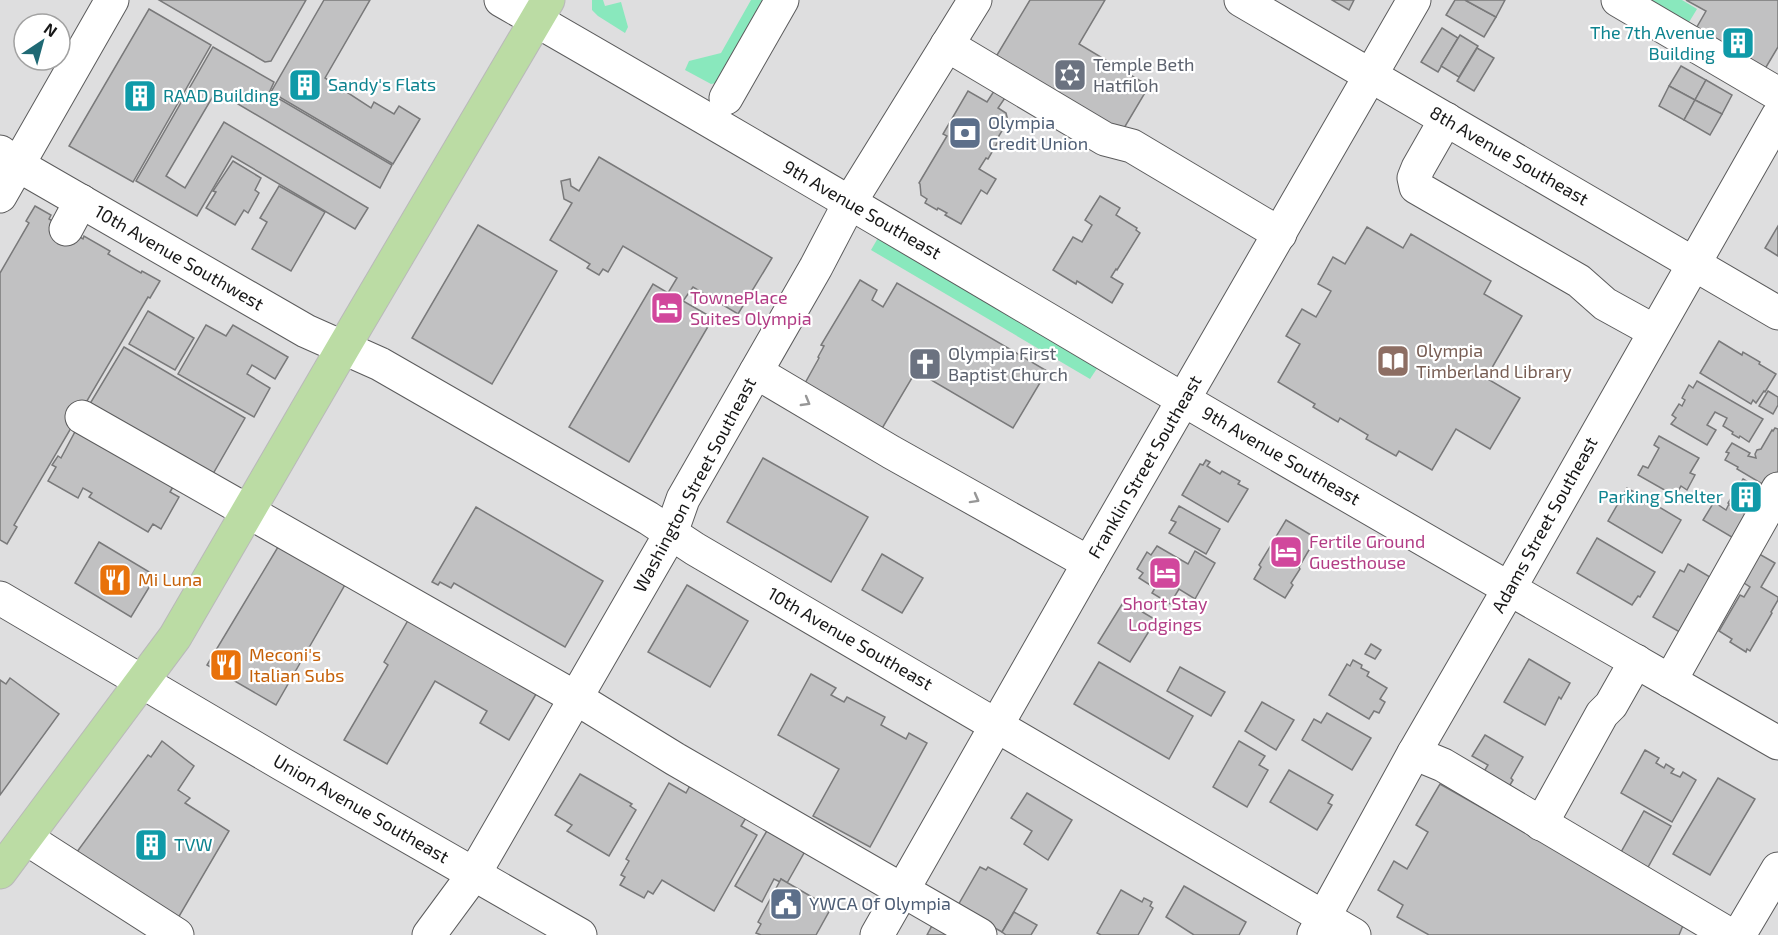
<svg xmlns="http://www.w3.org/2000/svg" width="1778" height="935" viewBox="0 0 1778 935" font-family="'Exo 2',sans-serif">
<rect width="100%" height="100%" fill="#dededf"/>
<g fill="#89e8bd">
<path d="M592,0H603L605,6L621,2L628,27L625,33L598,16L592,10Z"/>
<path d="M751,0H776L732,80L711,84L685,70L689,61L721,53Z"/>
<path d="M1640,0H1682L1697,9L1683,32Z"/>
<path d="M878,238L1098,367L1090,379L871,250Z"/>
</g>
<g fill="#c1c1c2" stroke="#79797a" stroke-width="1.5">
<path d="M159,0H306L271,61L265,62Z"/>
<path d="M324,0H370L325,78L371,108L374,102L394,114L399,106L420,119L393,164L271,92Z"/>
<path d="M1030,0H1105L1079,44L1149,86L1117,140L991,65Z"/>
<path d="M1332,0H1354L1349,10Z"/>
<path d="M1455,0H1465L1496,17L1484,37L1446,15Z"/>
<path d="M1465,0H1505L1496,17Z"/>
<path d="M1686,0H1778V47L1759,79L1690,39L1706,11Z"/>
<path d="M149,9L211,45L133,182L69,146Z"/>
<path d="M1442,28L1458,38L1438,72L1421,62Z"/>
<path d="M1460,35L1478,46L1459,77L1441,66Z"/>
<path d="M213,47L274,82L269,93L392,165L380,188L216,91L166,176L185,188L224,122L368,208L355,229L232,156L197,216L136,181Z"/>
<path d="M1477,48L1494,58L1474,91L1457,81Z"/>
<path d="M1681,66L1706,80L1695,100L1669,86Z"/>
<path d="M1706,80L1732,95L1722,114L1695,100Z"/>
<path d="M1669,86L1695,100L1684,120L1659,106Z"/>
<path d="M996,88L1007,95L998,108L1006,113L1008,121L997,139L999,140L988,159L986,158L979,169L996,179L987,194L981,190L961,224L945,215L947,213L938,208L937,210L925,203L927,199L921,195L920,184L919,183L947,136L943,134L968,91L987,102Z"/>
<path d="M1695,100L1722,114L1710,135L1684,120Z"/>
<path d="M599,157L772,258L738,314L693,287L683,301L713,318L629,462L569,427L653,284L668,293L677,278L623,246L608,272L603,269L599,275L587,268L590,264L550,240L572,203L564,199L561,181L570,179L571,186L579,191Z"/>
<path d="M233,161L261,178L255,190L259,193L248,213L244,210L235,225L206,208L216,192L213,191Z"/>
<path d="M279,186L325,212L291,271L252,249L267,222L260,218Z"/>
<path d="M1100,196L1120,208L1116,215L1137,228L1136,230L1140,233L1117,270L1116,269L1111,277L1123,284L1112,303L1077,281L1076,284L1053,270L1073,237L1082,242L1092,225L1085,220Z"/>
<path d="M35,206L51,215L49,219L83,239L84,236L110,251L108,254L141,273L142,271L160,281L150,298L148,297L14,525L17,527L7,544L0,540V273L29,223L26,221Z"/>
<path d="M478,225L557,271L492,384L412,338Z"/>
<path d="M1778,226V256L1765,248Z"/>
<path d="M1367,227L1403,248L1411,234L1491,281L1484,294L1522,316L1486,378L1520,398L1490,449L1456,429L1432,470L1399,451L1396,456L1366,439L1368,435L1340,418L1338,422L1313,407L1315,404L1278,382L1300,344L1286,336L1302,309L1316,317L1331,291L1318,284L1333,257L1345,264Z"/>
<path d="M860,280L877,290L872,300L883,307L897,283L1047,371L1013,428L916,371L877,437L804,385L819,358L818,357L824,346L821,345Z"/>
<path d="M148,311L194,338L175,370L129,344Z"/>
<path d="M206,325L226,336L233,325L288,357L275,379L252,365L247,374L270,388L254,417L178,374Z"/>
<path d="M1719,341L1742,355L1743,352L1760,362L1759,364L1776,374L1765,392L1764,391L1756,403L1753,400L1751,404L1700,373Z"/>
<path d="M124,347L245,418L210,479L88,407Z"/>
<path d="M1697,381L1763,419L1749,442L1740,436L1739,438L1732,434L1733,432L1723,426L1727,418L1715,412L1707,425L1716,430L1707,445L1671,424L1676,418L1672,415L1679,404L1682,406L1685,400L1682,398L1689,385L1693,388Z"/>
<path d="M1768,391L1778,397V405L1773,414L1759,406Z"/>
<path d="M77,428L176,482L170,492L179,497L161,529L153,524L148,532L89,497L92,493L83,488L78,498L48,481L56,467L52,465L58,456L61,458Z"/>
<path d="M1775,428L1778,429V472L1769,488L1737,469L1738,467L1725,460L1729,453L1726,452L1732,443L1750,453L1748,456L1756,458L1755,454L1757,450L1761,449L1772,430L1773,431Z"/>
<path d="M1659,436L1699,458L1690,473L1695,475L1687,490L1681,486L1675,496L1638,475L1643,466L1648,468L1659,448L1654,445Z"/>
<path d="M763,458L868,517L831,582L727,522Z"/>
<path d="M1206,460L1210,462L1207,466L1220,474L1222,471L1240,481L1238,484L1248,489L1228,522L1182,495L1200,464L1203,465Z"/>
<path d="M1743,479L1763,491L1748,516L1728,503Z"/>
<path d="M1627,488L1681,520L1662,553L1608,521Z"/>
<path d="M1714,502L1726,510L1729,504L1748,516L1735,539L1703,520Z"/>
<path d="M1179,506L1220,529L1206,554L1169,533L1176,522L1171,520Z"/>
<path d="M476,507L603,581L565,647L454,583L451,588L440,582L438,585L432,582Z"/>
<path d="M1286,520L1316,538L1299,567L1300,569L1291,583L1293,585L1285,598L1254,579L1261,567L1259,565Z"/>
<path d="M284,537L350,576L276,705L207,665Z"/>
<path d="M1597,538L1655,572L1640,597L1638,596L1632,605L1577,573Z"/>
<path d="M99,542L156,576L131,617L75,583Z"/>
<path d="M1157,546L1188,564L1195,551L1215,563L1195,599L1179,589L1170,604L1152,593L1155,588L1139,578L1143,573L1137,569L1147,552L1151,555Z"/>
<path d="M1754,551L1775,563L1761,587L1778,597V600L1771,612L1772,613L1750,651L1747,649L1746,652L1730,642L1732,639L1719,631L1740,595L1744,597L1750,587L1744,583Z"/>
<path d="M882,554L923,578L902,613L862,590Z"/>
<path d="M1688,564L1715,580L1685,635L1653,617L1680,570L1684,572Z"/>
<path d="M687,585L748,621L710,687L648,652Z"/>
<path d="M1124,601L1156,620L1130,662L1098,643Z"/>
<path d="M414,610L542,684L509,740L480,723L487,711L435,681L387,764L344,740L388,665L384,662Z"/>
<path d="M1371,644L1381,650L1375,659L1365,654Z"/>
<path d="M1529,659L1570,683L1561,699L1559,697L1545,725L1504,702Z"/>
<path d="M1353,660L1362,665L1361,668L1369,672L1367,676L1387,688L1380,699L1385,702L1379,713L1374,711L1369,719L1329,695L1347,664L1350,666Z"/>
<path d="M1099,662L1193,716L1169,759L1074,704Z"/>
<path d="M1180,667L1225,692L1211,716L1167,691Z"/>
<path d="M811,674L836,688L831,695L844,702L847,697L885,717L881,725L906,739L909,733L927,743L870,847L813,816L839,769L778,735Z"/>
<path d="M10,678L59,714L0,795V680L6,684Z"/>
<path d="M1262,702L1294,720L1276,750L1245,731Z"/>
<path d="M1327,713L1371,738L1352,770L1302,740L1314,719L1321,723Z"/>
<path d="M1485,735L1523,757L1511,778L1513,780L1507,790L1477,783L1488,765L1472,756Z"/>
<path d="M162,741L194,766L178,790L190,798L185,803L229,831L174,925L71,860L148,755L151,757Z"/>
<path d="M1239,741L1265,756L1259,765L1268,770L1247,807L1213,787Z"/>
<path d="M1645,750L1659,758L1656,763L1664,768L1666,764L1674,769L1671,773L1680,777L1683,772L1696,780L1672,822L1621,793Z"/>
<path d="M1289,770L1333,795L1328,803L1332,805L1317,830L1270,802Z"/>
<path d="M580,774L632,804L630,806L636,810L609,856L567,831L572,825L555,815Z"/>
<path d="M1718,778L1755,799L1710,875L1673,854Z"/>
<path d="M693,780L749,813L741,826L757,835L714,911L662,880L653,894L648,891L644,898L620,885L625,877L621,875L629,861L626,859L669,783L686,793Z"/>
<path d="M1440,784L1684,923L1679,935H1429L1397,917L1403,905L1378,890L1394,861L1407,869L1428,832L1416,825Z"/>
<path d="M1027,793L1072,820L1048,860L1024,844L1032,831L1011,818Z"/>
<path d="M1644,811L1671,826L1647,869L1620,854Z"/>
<path d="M772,822L808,846L787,883L781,879L780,882L774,879L762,902L735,886Z"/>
<path d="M980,867L986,870L988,867L1027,889L1002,932L957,907Z"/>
<path d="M781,879L831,908L816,935H761L756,933L761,924L758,922Z"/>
<path d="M1184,886L1246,922L1239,935H1194L1166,917Z"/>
<path d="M1121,890L1142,902L1144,898L1152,902L1150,906L1153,908L1138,935H1101L1097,933Z"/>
<path d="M1014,912L1037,925L1031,935H1006L1002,932Z"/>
<path d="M936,918L971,935H927Z"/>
</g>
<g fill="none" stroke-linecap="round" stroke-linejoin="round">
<g stroke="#5b5b5c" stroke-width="35">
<g id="minor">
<path d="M501,0C707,118 912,239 1116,360C1336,490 1557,616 1778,743"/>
<path d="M1241,0L1778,313"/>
<path d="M1618,0L1778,94"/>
<path d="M947,45L1105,139L1132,146L1280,234"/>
<path d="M726,98L782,0"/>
<path d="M1446,119L1418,168L1414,178L1416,187L1579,281L1605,304L1654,331"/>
<path d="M0,152L18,165L306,331L380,364L648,518L695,549L1354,935"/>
<path d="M0,196L112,0"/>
<path d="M66,229L81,201"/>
<path d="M756,372L891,452L1089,563"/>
<path d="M82,417L576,698L675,759L980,935"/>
<path d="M0,598L282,764L580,935"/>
<path d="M1670,681L1778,489"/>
<path d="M1414,753L1443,765L1730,935"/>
<path d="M1541,824L1602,714L1611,705L1636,661"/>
<path d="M26,838L177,935"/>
<path d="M429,935L474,874L671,533L683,499L816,267L850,202L975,0"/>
<path d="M877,935L1089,563L1414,0"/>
<path d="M1314,935L1414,753L1509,589L1778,116"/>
<path d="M1739,935L1778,869"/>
</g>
</g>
<g stroke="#b9b9b9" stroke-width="35">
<path id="major" d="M0,872L175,637L343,348L548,0"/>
</g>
<use href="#minor" stroke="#fff" stroke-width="33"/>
<use href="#major" stroke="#bbdca4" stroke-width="33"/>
</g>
<defs><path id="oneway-chevron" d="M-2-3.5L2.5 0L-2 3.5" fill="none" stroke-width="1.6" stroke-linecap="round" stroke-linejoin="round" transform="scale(1.5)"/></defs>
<g stroke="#979797">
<use href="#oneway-chevron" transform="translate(806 402) rotate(30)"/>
<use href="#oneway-chevron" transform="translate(975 499) rotate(29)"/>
</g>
<defs>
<g id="building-square" transform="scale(1.725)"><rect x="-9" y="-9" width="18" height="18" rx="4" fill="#0f9aa8" stroke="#fff"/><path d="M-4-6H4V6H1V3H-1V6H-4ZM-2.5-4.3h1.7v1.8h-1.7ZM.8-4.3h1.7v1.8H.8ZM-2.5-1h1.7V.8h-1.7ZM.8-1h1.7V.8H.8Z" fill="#fff"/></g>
<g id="synagogue-square" transform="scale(1.725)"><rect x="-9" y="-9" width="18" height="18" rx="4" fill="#6b7280" stroke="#fff"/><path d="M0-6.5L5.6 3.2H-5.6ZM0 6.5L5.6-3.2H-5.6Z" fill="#fff"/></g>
<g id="bank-square" transform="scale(1.725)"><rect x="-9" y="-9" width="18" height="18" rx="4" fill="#5c6f8a" stroke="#fff"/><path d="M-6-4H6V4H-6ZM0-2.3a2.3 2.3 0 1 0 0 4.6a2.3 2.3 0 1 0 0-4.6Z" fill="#fff"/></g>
<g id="hotel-square" transform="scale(1.725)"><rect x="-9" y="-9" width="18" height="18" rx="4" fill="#d1479c" stroke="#fff"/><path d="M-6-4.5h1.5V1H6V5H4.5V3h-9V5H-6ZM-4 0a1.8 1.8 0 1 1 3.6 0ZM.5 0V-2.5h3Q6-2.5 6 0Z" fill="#fff"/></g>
<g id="library-square" transform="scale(1.725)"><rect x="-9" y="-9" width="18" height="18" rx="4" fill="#8d6e63" stroke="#fff"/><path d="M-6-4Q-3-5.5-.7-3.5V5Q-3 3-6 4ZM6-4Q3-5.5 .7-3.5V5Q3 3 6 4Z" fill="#fff"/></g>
<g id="church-square" transform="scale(1.725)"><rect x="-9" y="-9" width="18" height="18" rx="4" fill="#6b7280" stroke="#fff"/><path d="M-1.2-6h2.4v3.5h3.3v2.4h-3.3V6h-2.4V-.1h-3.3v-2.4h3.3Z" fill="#fff"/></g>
<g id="restaurant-square" transform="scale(1.725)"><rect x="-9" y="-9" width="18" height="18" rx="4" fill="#e8710a" stroke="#fff"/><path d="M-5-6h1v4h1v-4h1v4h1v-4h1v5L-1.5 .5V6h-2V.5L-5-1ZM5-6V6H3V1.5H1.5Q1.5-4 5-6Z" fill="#fff"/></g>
<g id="civic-square" transform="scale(1.725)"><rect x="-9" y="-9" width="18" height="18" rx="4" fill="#5c6f8a" stroke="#fff"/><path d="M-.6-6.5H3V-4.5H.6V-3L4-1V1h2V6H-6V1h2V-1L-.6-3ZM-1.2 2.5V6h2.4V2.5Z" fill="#fff"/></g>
</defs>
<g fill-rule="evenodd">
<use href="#building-square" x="1738" y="43"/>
<use href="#synagogue-square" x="1070" y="75"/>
<use href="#building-square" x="305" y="85"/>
<use href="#building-square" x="140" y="96"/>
<use href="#bank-square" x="965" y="133"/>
<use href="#hotel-square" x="667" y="308"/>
<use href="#library-square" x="1393" y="361"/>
<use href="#church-square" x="925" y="364"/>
<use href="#building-square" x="1746" y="497"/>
<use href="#hotel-square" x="1286" y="552"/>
<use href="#hotel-square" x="1165" y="573"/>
<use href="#restaurant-square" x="115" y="580"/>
<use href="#restaurant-square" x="226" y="665"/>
<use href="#building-square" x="151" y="845"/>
<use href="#civic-square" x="786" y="904"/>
</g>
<g text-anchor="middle" stroke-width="4.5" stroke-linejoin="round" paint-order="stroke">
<g font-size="18" fill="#0d838f" stroke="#fff" text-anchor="start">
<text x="1715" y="39" text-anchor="end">The 7th Avenue<tspan x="1715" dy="21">Building</tspan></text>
<text x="328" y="91">Sandy's Flats</text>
<text x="163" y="102">RAAD Building</text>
<text x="1723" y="503" text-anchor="end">Parking Shelter</text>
<text x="174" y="851">TVW</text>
</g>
<g font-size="18" fill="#5b616d" stroke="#fff" text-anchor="start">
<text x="1093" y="71">Temple Beth<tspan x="1093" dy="21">Hatfiloh</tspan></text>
<text x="948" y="360">Olympia First<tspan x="948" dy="21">Baptist Church</tspan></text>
</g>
<g font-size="18" fill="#4e5e75" stroke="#fff" text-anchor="start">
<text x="988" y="129">Olympia<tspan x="988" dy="21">Credit Union</tspan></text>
<text x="809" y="910">YWCA Of Olympia</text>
</g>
<g font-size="18" fill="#171717" stroke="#fff">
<text transform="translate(1509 156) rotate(30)" y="6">8th Avenue Southeast</text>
<text transform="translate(862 210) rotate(30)" y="6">9th Avenue Southeast</text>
<text transform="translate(179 258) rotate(30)" y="6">10th Avenue Southwest</text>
<text transform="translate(1281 456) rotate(30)" y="6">9th Avenue Southeast</text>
<text transform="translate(1145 467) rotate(-60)" y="6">Franklin Street Southeast</text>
<text transform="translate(695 485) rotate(-62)" y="6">Washington Street Southeast</text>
<text transform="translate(1545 525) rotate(-61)" y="6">Adams Street Southeast</text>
<text transform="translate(850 639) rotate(30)" y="6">10th Avenue Southeast</text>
<text transform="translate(361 809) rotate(30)" y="6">Union Avenue Southeast</text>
</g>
<g font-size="18" fill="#b23c85" stroke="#fff" text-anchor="start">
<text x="690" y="304">TownePlace<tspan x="690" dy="21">Suites Olympia</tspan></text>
<text x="1309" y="548">Fertile Ground<tspan x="1309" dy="21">Guesthouse</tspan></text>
<text x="1165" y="610" text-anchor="middle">Short Stay<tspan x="1165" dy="21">Lodgings</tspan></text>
</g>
<g font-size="18" fill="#785e54" stroke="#fff" text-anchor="start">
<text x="1416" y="357">Olympia<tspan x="1416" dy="21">Timberland Library</tspan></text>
</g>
<g font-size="18" fill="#c56008" stroke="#fff" text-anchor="start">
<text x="138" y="586">Mi Luna</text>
<text x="249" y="661">Meconi's<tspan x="249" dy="21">Italian Subs</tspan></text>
</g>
</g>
<g transform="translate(42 42) rotate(36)"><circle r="28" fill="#ffffff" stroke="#a2a2a2" stroke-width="1.5"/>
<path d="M0-4.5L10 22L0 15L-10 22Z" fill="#1f6974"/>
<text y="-9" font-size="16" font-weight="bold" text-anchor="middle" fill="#171717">N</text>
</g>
</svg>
